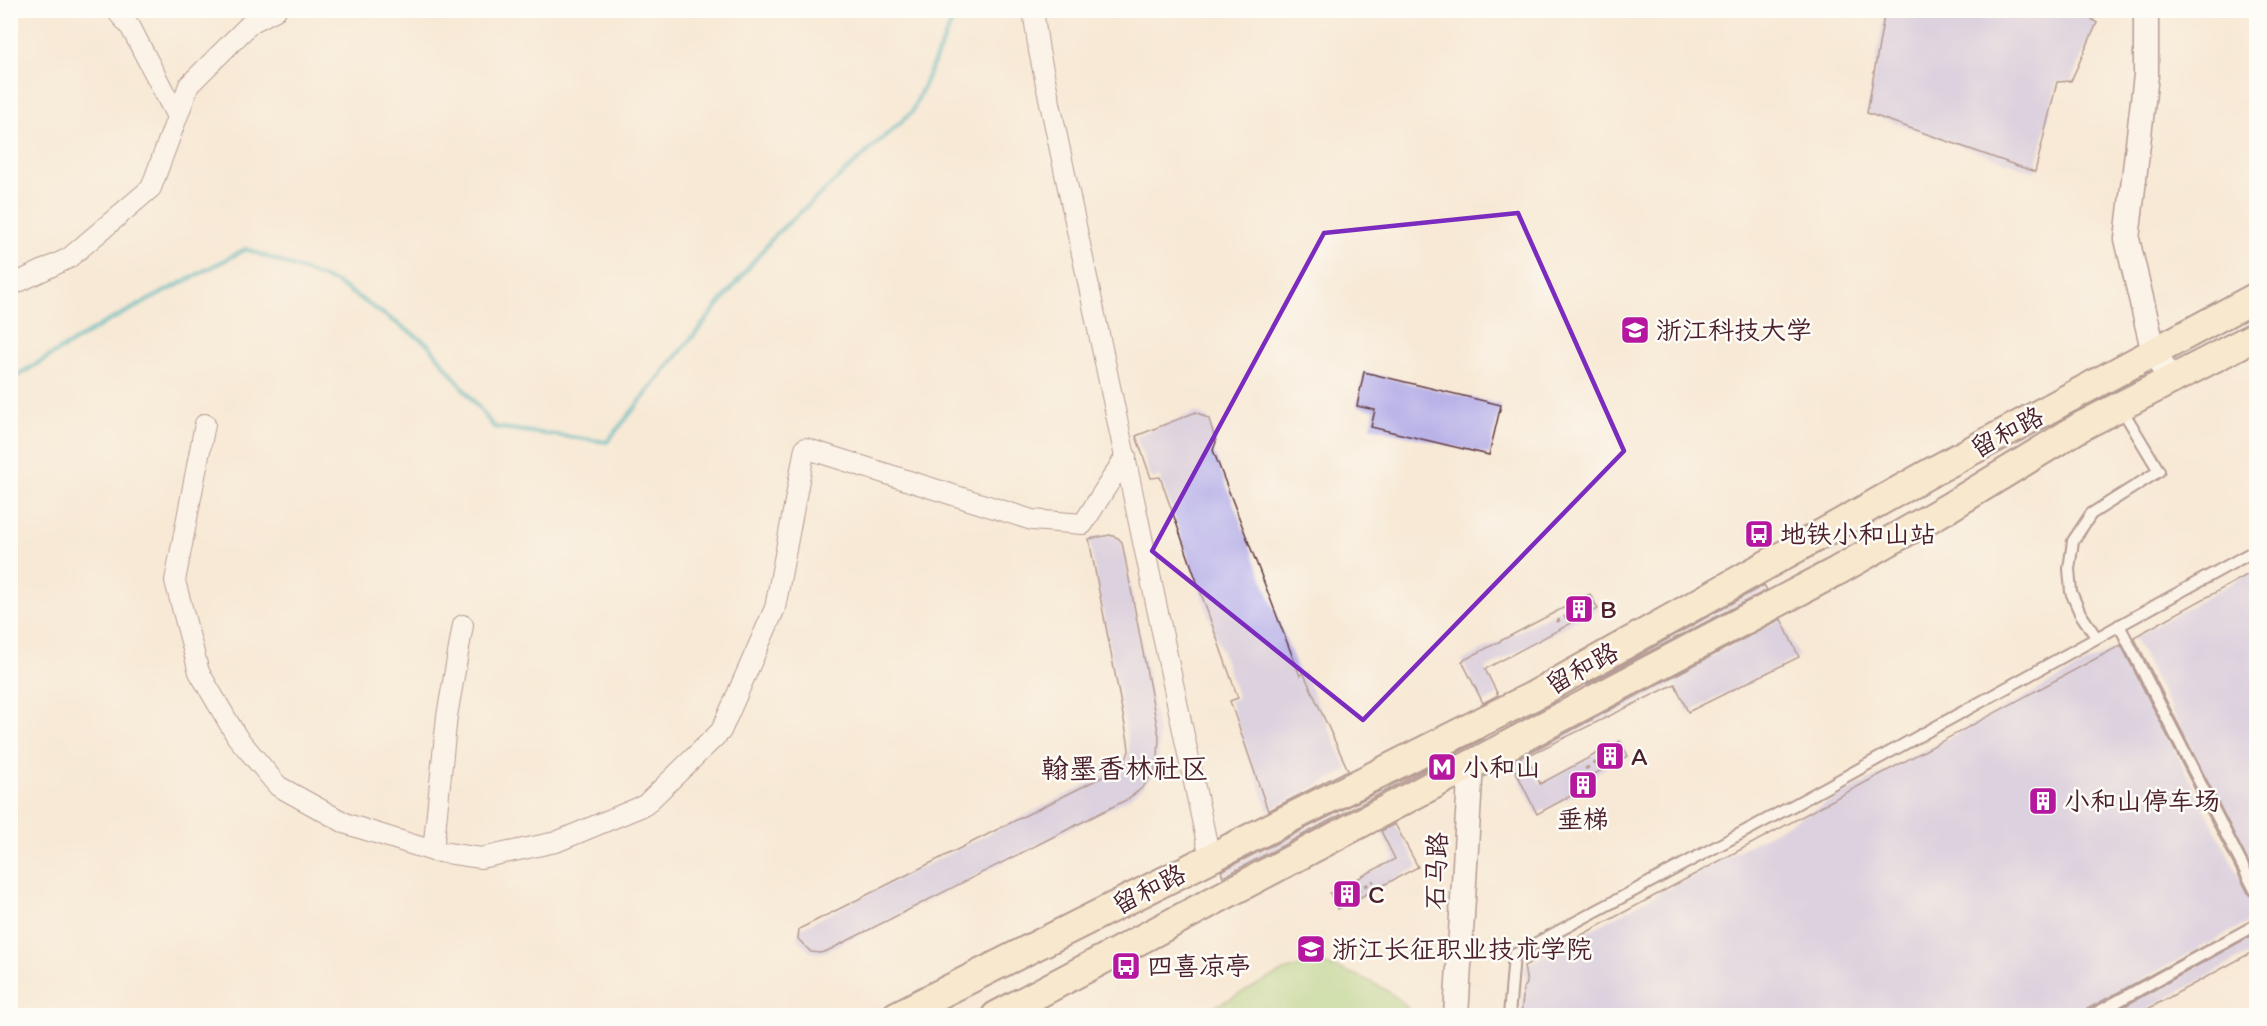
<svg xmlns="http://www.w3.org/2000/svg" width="2267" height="1026" viewBox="0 0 2267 1026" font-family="Itim,'LXGW WenKai TC',sans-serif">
<rect width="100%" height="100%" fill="#fdfcf7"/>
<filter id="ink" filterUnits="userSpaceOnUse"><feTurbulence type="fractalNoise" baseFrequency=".0167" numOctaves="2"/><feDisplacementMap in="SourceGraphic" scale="12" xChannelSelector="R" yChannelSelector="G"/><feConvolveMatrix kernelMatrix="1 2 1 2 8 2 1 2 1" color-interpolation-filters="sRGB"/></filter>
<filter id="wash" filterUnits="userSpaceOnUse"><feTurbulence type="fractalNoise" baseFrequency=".008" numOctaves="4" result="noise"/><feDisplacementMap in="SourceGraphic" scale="24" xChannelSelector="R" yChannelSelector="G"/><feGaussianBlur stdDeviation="1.35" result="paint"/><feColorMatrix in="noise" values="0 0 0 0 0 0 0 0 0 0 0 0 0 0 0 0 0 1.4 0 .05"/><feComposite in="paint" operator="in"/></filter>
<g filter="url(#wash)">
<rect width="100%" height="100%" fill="#f7e9d5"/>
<path fill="#a5d380" stroke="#787956" stroke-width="1.5" d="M1312,962C1343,968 1395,987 1412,1015H1209L1212,1008L1282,972Z"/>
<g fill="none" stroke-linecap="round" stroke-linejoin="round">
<path stroke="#3babb8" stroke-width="5" d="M10,380L103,324L246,249L337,283L428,344L494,427L607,442L776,234L912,112L957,10"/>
</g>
<g id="blocks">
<g fill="#bab3e8">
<path d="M1885,10H2079L2097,23L2071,81L2057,82L2035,172L1867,113Z"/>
<path d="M1364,372L1501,405L1489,455L1371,427L1375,410L1357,406Z"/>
<path d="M1196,412L1209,419L1216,442L1213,450L1300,676L1303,672L1348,770L1268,811L1230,701L1238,698L1160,477L1151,478L1136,436Z"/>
<path d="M1110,535L1118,538L1122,542L1159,736L1158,757L1154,772L1143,787L1128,799L827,951L820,953L811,952L798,939L799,929L1114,771L1125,762L1129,751L1128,741L1089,539Z"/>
<path d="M2256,570V877L2134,637Z"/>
<path d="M1764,585L1767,590L1586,685Z"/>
<path d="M1590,594L1598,609L1485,669L1498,695L1483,703L1462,661Z"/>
<path d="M1781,619L1799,657L1688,712L1675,684L1527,756L1540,784L1620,741L1628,756L1585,779L1589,786L1537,814L1512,764L1484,777Z"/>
<path d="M2121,645L2249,895L2256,899V918L2087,1009L2084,1016H1521L1524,987L1527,984L1524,966Z"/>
<path d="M1485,738L1223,877L1221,871Z"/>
<path d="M1395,824L1418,867L1338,909L1330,893L1395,859L1381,831Z"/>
<path d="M2256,933V950L2135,1016H2107Z"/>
</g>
</g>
</g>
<g filter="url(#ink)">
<use href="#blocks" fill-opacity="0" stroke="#643d44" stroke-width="1.5"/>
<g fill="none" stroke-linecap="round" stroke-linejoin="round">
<g stroke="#643d44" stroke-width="14">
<g id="service">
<path d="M2119,625L2256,892"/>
<path d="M2096,637L2080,613L2071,592L2069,569L2073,541L2091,514L2159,471L2120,406"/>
<path d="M1509,1016L1514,955L1794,805L2256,550"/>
<path d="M2091,1016L2256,925"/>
</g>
</g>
<g stroke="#643d44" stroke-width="22">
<g id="minor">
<path d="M116,10L131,28L177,117"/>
<path d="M1033,10L1039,51L1210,858"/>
<path d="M10,286L69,258L151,188L189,85L251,23L276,10"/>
<path d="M205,424L175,581L199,672L237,737L278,786L347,824L433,851L481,858L556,842L645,805L721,731L775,608L805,448L1032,520L1083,524L1126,456"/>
<path d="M433,851L447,716L463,625"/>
</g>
</g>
<g stroke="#643d44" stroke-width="27">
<g id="tertiary">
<path d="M2146,10V75L2127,239L2154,353L2171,380"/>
<path d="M1456,1016L1471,764"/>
</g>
</g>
<g stroke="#643d44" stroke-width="32">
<g id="secondary">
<path d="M896,1016L1533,696L1930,473L2256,297"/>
<path d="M996,1016L1837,571L1951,506L2080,427L2256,336"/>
</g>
</g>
<g stroke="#643d44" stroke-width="3" stroke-dasharray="4.5 4.5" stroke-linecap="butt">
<path d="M1556,622L1588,604"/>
<path d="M1585,769L1619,750"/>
<path d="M1341,900L1374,881"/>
</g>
<use href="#service" stroke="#fff" stroke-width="10"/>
<use href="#minor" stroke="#fff" stroke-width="20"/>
<use href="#tertiary" stroke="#fff" stroke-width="24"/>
<use href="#secondary" stroke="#f9e7c3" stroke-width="28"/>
</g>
</g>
<path d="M0 0H2267V1026H0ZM1518,213L1624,451L1363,720L1152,551L1324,233Z" fill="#f7e9d5" fill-opacity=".55" fill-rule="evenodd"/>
<path fill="none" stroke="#7b2cbf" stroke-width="4.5" stroke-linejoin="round" d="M1518,213L1624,451L1363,720L1152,551L1324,233Z"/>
<defs>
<g id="university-square" transform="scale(1.5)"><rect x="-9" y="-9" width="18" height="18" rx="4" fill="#b5179e" stroke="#fdfcf7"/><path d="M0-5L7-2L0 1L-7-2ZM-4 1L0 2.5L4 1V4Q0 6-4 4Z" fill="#fff"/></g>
<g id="bus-square" transform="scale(1.5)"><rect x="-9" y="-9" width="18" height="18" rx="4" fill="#b5179e" stroke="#fdfcf7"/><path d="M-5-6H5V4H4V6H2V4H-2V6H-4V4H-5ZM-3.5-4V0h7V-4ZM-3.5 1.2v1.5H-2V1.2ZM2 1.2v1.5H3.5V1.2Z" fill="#fff"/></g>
<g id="building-square" transform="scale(1.5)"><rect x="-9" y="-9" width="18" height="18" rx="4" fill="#b5179e" stroke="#fdfcf7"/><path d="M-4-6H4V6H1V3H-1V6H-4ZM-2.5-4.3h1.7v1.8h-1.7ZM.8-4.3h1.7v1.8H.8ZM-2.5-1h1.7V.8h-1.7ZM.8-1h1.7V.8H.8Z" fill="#fff"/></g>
<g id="metro-square" transform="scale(1.5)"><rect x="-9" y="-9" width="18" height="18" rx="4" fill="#b5179e" stroke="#fdfcf7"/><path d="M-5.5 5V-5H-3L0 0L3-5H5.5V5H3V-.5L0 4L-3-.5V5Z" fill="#fff"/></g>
<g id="school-square" transform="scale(1.5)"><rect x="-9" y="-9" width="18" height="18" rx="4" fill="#b5179e" stroke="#fdfcf7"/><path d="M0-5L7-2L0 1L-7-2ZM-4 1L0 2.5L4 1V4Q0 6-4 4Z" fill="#fff"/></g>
</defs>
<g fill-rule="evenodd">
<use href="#university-square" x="1635" y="330"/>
<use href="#bus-square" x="1759" y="534"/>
<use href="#building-square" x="1579" y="609"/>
<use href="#building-square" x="1610" y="756"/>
<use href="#metro-square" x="1442" y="767"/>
<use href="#building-square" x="1583" y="785"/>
<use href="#building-square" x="2043" y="801"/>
<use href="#building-square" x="1347" y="894"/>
<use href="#school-square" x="1311" y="949"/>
<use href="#bus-square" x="1126" y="966"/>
</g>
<g text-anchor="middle" stroke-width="5" stroke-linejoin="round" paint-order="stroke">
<g font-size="26" fill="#4a1f2b" stroke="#fdfcf7" text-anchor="start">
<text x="1656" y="339">浙江科技大学</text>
<text x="1780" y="543">地铁小和山站</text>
<text x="1600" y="618">B</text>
<text x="1631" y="765">A</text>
<text x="1463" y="776">小和山</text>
<text x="2064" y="810">小和山停车场</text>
<text x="1583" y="828" text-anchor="middle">垂梯</text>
<text x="1368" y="903">C</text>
<text x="1332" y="958">浙江长征职业技术学院</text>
<text x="1147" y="975">四喜凉亭</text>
</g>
<g font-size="26" fill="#4a1f2b" stroke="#fdfcf7">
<text transform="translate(2007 432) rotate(-28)" y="9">留和路</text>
<text transform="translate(1582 668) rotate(-29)" y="9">留和路</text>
<text transform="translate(1436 871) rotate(-88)" y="9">石马路</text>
<text transform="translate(1149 889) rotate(-27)" y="9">留和路</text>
</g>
<g font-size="28" fill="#4a1f2b" stroke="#fdfcf7">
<text x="1125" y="778">翰墨香林社区</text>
</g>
</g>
<rect width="2267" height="1026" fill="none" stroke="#fdfcf7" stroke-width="36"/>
</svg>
